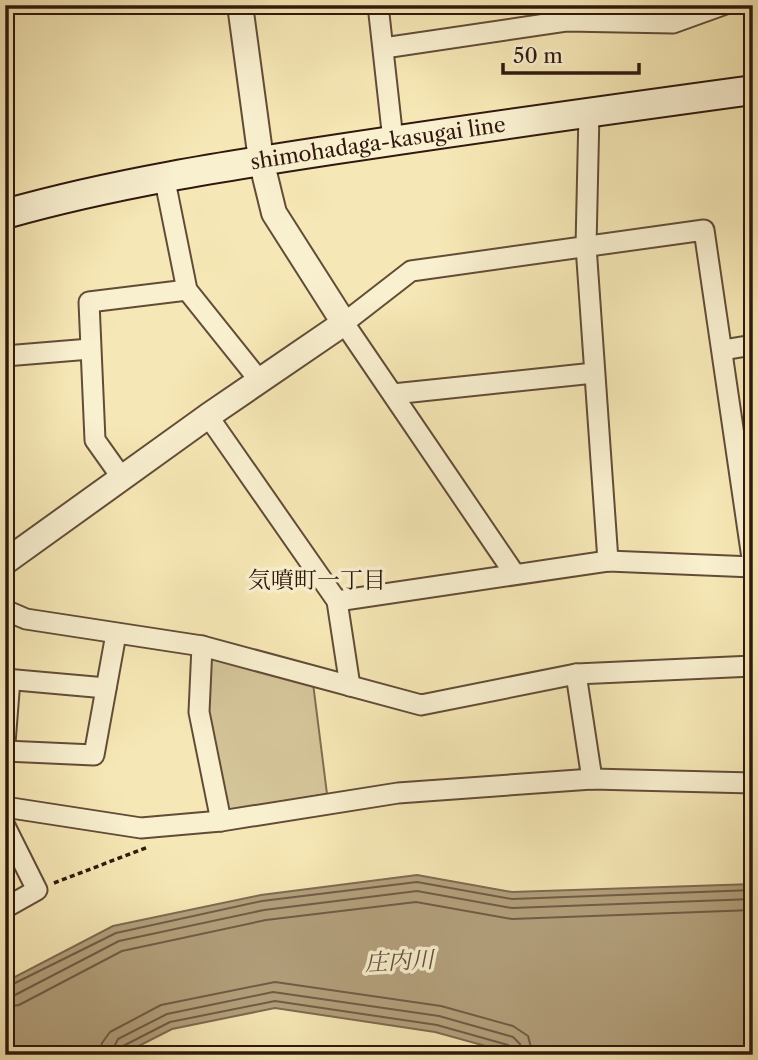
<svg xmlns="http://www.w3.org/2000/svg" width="758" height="1060" viewBox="0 0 758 1060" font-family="'Libre Caslon Text','Noto Serif JP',serif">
<rect width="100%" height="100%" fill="#f6e8b6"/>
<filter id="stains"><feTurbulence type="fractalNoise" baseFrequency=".00286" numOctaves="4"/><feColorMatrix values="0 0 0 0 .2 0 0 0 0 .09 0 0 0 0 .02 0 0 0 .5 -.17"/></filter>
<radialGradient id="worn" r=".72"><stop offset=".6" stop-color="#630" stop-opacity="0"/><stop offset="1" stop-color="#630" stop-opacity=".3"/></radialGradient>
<path fill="#d4c599" stroke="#826e54" stroke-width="2" d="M212,657L313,683L327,794L231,810L223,807L202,722L205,662Z"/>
<path fill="#b3a17d" stroke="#7f6a51" stroke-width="2" d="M417,875L512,892L753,884V1055H518L435,1032L275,1008L172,1029L121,1055H5V982L113,926L261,895Z"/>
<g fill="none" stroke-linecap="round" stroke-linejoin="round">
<g stroke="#725c46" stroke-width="2">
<path d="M5,988L116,933L262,901L417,882L512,899L753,890"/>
<path d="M5,997L15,995L119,941L264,910L417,891L512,908L753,899"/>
<path d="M5,1007L19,1005L122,951L266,920L416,902L512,919L753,910"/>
<path d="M100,1055L102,1043L110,1032L161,1005L275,982L441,1006L513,1026L528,1036L533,1055"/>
<path d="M110,1055L118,1039L167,1014L273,992L439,1016L513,1037L520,1044L523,1055"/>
<path d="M119,1055L123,1046L170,1022L275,1001L437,1025L508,1045L514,1055"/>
</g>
<g stroke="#624c38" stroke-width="23">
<g id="minor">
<path d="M378,5L393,140"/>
<path d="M384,48L566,21L673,23L723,5"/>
<path d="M589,113L586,246L608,561"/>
<path d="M164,176L187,290L259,380"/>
<path d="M723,350L753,345"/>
<path d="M5,356L90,349"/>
<path d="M393,394L594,373"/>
<path d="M208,416L337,601L350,686"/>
<path d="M122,478L95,440L89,302L187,290"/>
<path d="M514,573L344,323L411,271L704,230L753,565"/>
<path d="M337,601L608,561L753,567"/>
<path d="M5,610L26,619L202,646L421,705L576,674L753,666"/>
<path d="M202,646L199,712L221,821"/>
<path d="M576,674L592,779"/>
<path d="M5,679L106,688"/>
<path d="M5,743L10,679"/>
<path d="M5,751L94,755L116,634"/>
<path d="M5,807L141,828L221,821L398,793L592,779L753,783"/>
<path d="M5,826L37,890L5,908"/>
</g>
</g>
<g stroke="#624c38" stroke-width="28">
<path id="tertiary" d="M5,562L208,416L344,323L274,213L261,160L240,5"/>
</g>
<g stroke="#30180e" stroke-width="32">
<g id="secondary">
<path id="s1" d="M5,214C115,183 226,166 338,149C476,128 614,109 753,90"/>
</g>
</g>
<path stroke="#30180e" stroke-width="3.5" stroke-dasharray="5 3.5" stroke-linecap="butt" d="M54,883L148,847"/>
<use href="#minor" stroke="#f9f0d0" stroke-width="19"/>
<use href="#tertiary" stroke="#f9f0d0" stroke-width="24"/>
<use href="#secondary" stroke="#f9f0d0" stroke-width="28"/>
</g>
<g text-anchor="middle" stroke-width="7" stroke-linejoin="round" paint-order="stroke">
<g font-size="21" fill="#30180e" stroke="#f9f0d0">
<text dy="7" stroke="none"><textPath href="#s1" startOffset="380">shimohadaga-kasugai line</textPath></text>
</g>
<g font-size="23" fill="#30180e" stroke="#f9f0d0">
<text x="317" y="588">気噴町一丁目</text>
</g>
<g font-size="23" font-style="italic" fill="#644f3a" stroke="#f9f0d0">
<text transform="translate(399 961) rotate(-3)" y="8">庄内川</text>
</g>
</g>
<rect width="758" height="1060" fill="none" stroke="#f6e8b6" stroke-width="28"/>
<rect x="7" y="7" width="744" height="1046" fill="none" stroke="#30180e" stroke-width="3.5"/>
<rect x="14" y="14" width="730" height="1032" fill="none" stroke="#30180e" stroke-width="2"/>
<path d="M503 63v10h136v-10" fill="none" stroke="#30180e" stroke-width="3.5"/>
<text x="513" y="63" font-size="21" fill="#30180e" stroke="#f9f0d0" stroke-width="5" paint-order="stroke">50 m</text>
<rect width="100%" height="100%" filter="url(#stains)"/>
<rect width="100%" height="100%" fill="url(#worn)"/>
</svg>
